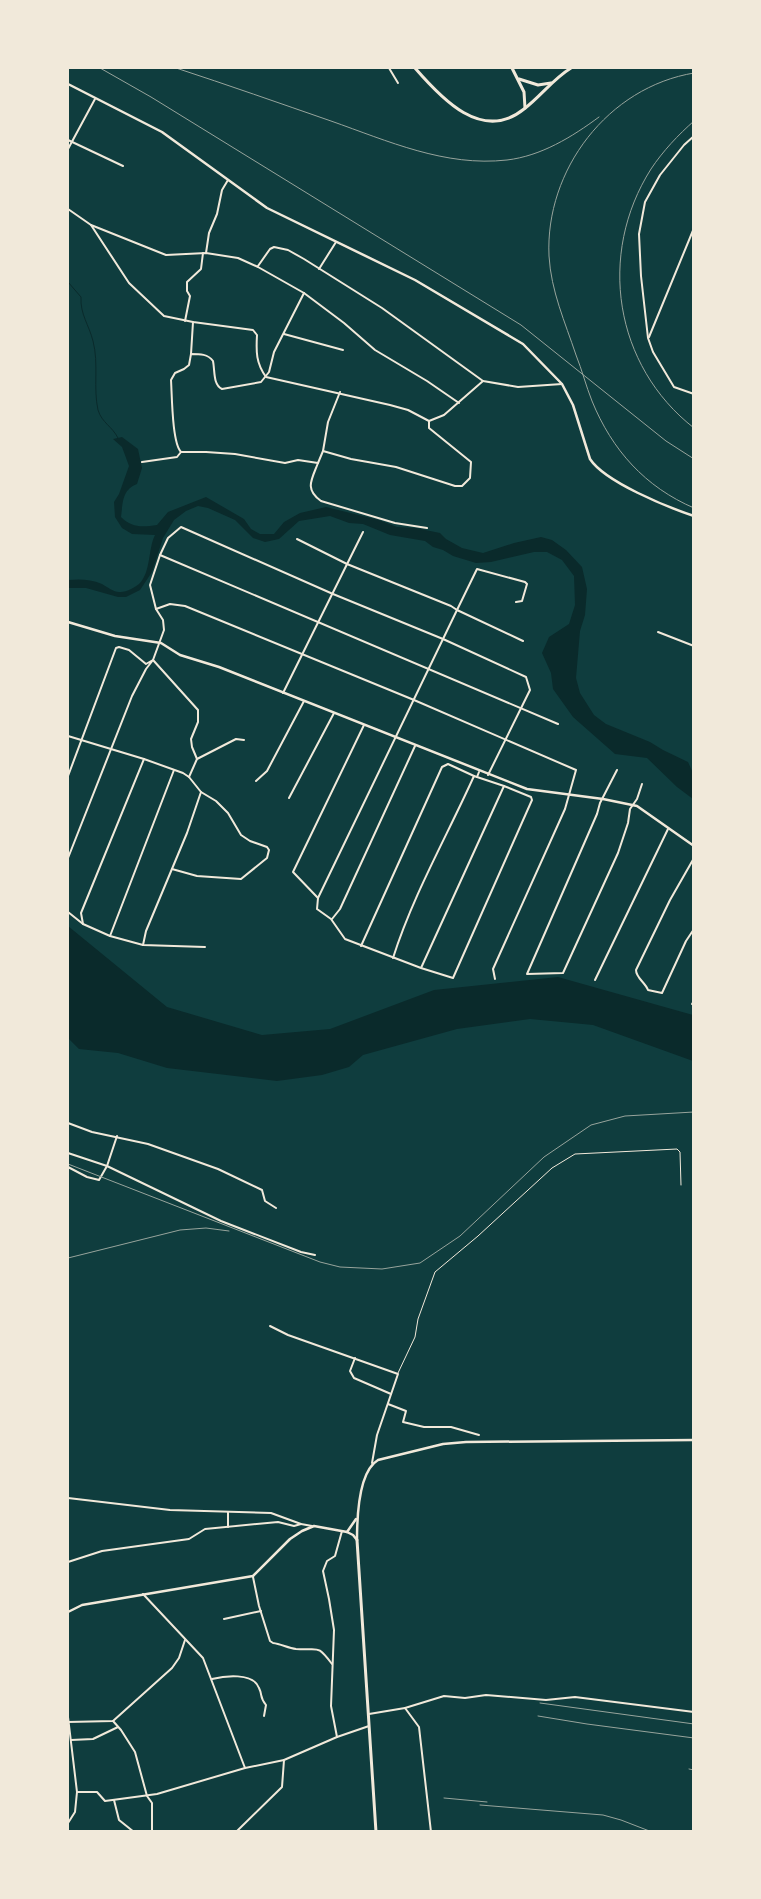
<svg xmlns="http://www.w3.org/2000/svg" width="761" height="1899" viewBox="0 0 761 1899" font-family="'Fira Sans Condensed',sans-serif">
<rect width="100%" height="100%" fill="#0f3d3e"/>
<g fill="#0a2a2b">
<path d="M122,437L138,449L142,468L137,484C122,490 123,502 121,517C132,528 142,527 157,525L168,512L206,497L244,519L251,529L260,534H274L284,522L300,513L326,507L379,520L397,527L416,528L440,533L446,539L462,548L483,553L514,543L541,537L552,540L566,550L582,567L587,589L585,615L580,631L576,678L580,693L594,715L606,724L650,742L663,750L688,762L693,773V799L677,787L647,758L615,754L573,717L553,689L551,673L542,653L549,637L569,624L575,605L574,576L562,560L547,552H534L491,562L476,563L453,556L443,550L433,547L425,541L390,535L363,524L349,523L330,516L299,521L279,539L265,542L253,538L235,520L208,508L198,506L186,511L174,520L163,538L152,572L140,590L126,597H118L86,588H68V580C80,579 90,579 102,584C107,587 114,592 119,592C125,593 136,587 140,583C151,571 148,549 155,535L132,534L122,528L115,517L114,502L119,494L129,466L122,447L113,439Z"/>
<path d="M68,926L167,1007L262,1035L330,1029L434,990L558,977L693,1015V1061L593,1025L530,1019L457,1029L363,1055L349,1067L322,1075L277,1081L167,1068L118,1053L79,1049L68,1038Z"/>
</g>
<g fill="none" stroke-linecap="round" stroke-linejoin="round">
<path stroke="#0a2a2b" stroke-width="1" d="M68,282L81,297C80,314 89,325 93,341C99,364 93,388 98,410C102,423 112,426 118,438"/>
<path stroke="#f1e9da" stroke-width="1" d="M398,1373L415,1337L418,1319L435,1272L478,1236L552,1168L575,1154L677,1149L680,1152L681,1185"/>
<g stroke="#f1e9da" stroke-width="2">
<path d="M389,68L398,83"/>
<path d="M694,136L684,145L660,175L645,202L639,234L641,276L648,338L653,352L674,387L694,394"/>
<path d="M68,140L123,166"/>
<path d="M68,149L95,99"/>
<path d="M68,209L91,225L166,255L206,253L238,258L258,267L304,293L344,323L375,350L427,381L459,403"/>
<path d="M91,225L129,283L164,316L193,322L253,330L257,335C256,352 256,363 266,377L390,405L408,410L429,421"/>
<path d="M206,253L209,233L217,214L222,190L228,180"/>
<path d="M258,266L270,249L274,247L288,250L304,259L382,308L483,381L518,387L562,384"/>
<path d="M319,269L336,242"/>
<path d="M185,321L190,296L187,291V282L201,269L203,253"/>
<path d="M284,334L343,350"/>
<path d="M649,337L694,228"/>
<path d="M191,354L193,322"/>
<path d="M429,421L444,415L483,381"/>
<path d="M323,451L351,459L396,467L455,486H462L470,478L471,462L429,428V421"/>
<path d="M181,452C172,443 172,395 171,380L175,373L184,369L189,365L191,354C200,354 208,354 213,361C215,371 213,385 222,389L261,382L269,372L274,352L304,293"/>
<path d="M142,462L177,457L181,452H206L235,454L285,463L298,460L318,463L323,451L328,422L340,392"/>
<path d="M318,463C312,479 304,489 321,501L395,523L427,528"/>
<path d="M297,539L347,564L451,606L457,610L477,569L525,582L527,584L522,601L516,602"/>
<path d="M160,555L558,724"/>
<path d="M156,609L170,604L185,606L414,700L576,770L565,809L493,969L495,979"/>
<path d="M658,632L694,646"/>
<path d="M283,693L363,532"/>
<path d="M364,725L293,872L318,898L317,909L331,919L345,939L421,968L453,978L532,800L531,797L504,786L421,968"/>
<path d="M68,736L144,759L183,773L189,777L201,792L216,801L228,813L241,835L250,841L267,847L269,850L267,858L241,879L197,876L172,869"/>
<path d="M197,759L192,747L191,739L198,722V710L153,660L164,630L163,620L156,609L150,585L160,555L168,538L181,527L333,594L443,639L526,677L530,690L488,775"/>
<path d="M617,770L600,803L597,814L527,974L563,973L618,853L628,823L630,809L637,799L642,784"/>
<path d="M68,776L116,648L119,647L129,650L146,664L153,660L146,669L132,696L68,858"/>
<path d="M189,777L197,759L236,739L244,740"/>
<path d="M477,777L479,772"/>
<path d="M256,781L267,771L304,701"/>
<path d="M289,798L334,713"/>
<path d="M694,858L670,900L636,970C636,978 645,982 648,990L662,993L686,941L694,929"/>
<path d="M318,898L457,610L523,641"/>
<path d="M68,912L83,924L110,936L143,945L205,947"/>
<path d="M332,919L340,909L415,746"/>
<path d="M83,924L81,913L144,759"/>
<path d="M110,936L174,770"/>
<path d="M143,945L146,931L187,833L201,792"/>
<path d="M361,946L442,767L448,764L474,776"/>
<path d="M393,958C413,895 447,836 474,776L504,786"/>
<path d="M595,980L668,829"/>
<path d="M692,1004L694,1001"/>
<path d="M68,1123L92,1132L148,1144L218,1169L262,1190L265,1201L276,1208"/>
<path d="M68,1153L107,1166L221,1221L301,1252L315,1255"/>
<path d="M68,1167L87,1177L99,1180L107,1166L117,1136"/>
<path d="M270,1326L288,1335L398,1374L377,1435L372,1463"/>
<path d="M355,1358L350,1371L354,1378L391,1394"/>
<path d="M388,1404L406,1411L403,1422L424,1427H451L479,1435"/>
<path d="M68,1498L170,1510L271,1513L301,1524L312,1526"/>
<path d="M228,1527V1512"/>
<path d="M68,1562L102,1551L189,1539L205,1529L278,1522L294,1526L301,1524"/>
<path d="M253,1577L259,1606L270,1641L273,1643C281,1644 288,1648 296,1649C319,1651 316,1643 332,1664"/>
<path d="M143,1594L203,1658L245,1768L284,1760"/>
<path d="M224,1619L261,1611"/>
<path d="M212,1679C224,1676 253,1672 259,1688C263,1696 259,1696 266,1705L264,1716"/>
<path d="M405,1708L444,1696L465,1698L486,1695L546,1700L575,1697L694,1712"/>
<path d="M369,1714L405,1708L419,1727L431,1832"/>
<path d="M68,1717L77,1792L75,1812L68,1823"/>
<path d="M113,1721L121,1730L135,1752L147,1796L152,1803V1832"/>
<path d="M68,1722L113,1721L172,1668L179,1658L185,1640"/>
<path d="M337,1737L331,1706L334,1630L329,1599L323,1571L327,1561L335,1556L342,1531"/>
<path d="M71,1740L93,1739L118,1727"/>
<path d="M77,1792H97L105,1801L157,1794L245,1768"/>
<path d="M114,1800L119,1820L134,1832"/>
<path d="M236,1832L282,1787L284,1760L337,1737L369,1726"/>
</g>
<g stroke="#f1e9da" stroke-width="2.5">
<path d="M68,84L162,132L267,208L415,280L523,344L562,384L573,405L590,459C605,482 667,507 694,516"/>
<path d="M68,622L115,636L161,643L180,655L219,667L527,789L603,799L637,806L694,846"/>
<path d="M347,1532L356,1519"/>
<path d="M357,1540C357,1518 358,1472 378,1460L443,1444L466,1442L694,1440"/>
<path d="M68,1612L82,1605L253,1576L290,1539L302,1531L314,1526L347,1532L353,1535L357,1540"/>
</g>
<g stroke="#f1e9da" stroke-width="3">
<path d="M415,68C441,98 482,143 524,109C541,96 553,79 571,68"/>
<path d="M512,68L524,92L525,108"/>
<path d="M519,79L538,85L551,83"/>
<path d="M357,1540L376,1832"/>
</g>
<g stroke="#97a49c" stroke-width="1">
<path d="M100,68L151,97L521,325L666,441L694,459"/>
<path d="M176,68C228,85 279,103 331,121C388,141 445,167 507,160C541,156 572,137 599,117"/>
<path d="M694,73C608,87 545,170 549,256C551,291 565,322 576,355C582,370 586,386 592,401C612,450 645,487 694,508"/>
<path d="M694,121C678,135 663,151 651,169C597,254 614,366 694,428"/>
<path d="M68,1164L320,1262L340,1267L382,1269L420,1263L460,1236L544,1157L591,1125L625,1116L694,1112"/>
<path d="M68,1258L180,1230L206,1228L229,1231"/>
<path d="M540,1703L694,1724"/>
<path d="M538,1716L587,1724L694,1738"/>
<path d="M689,1769L694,1770"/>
<path d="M444,1798L487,1802"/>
<path d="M480,1805L603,1815L621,1820L652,1832"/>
</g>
</g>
<rect width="761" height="1899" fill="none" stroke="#f1e9da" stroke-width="138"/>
</svg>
